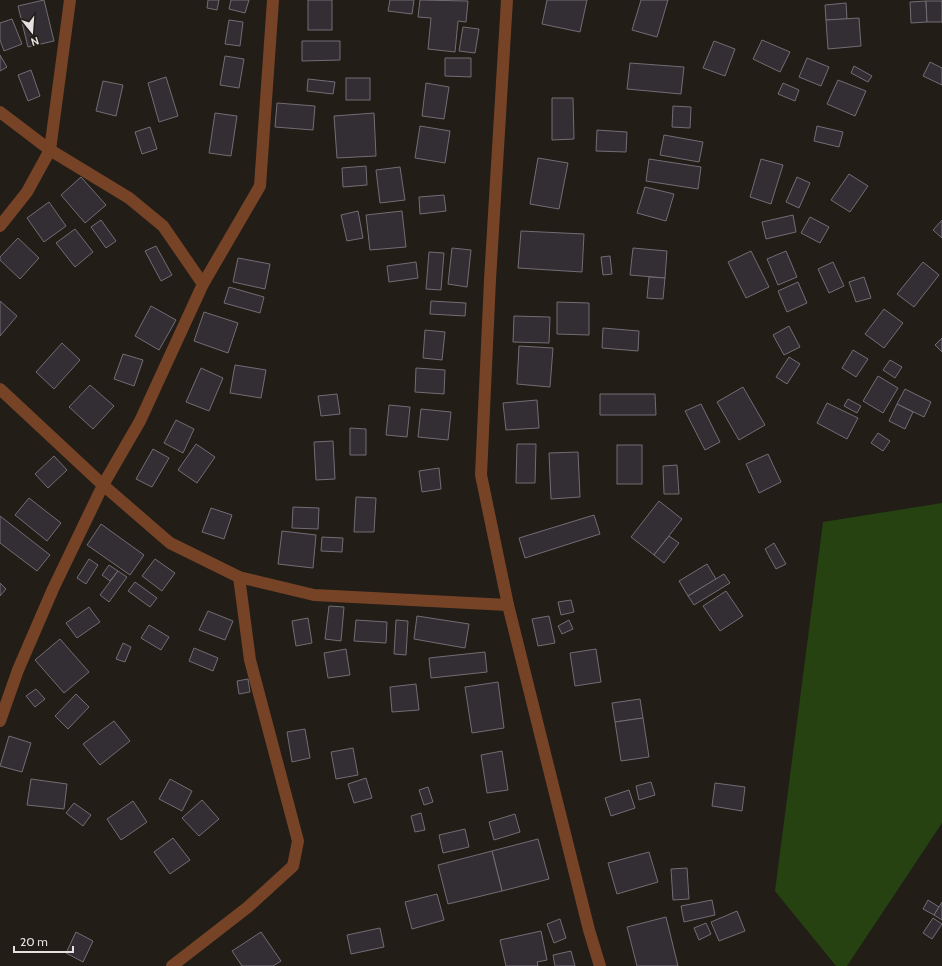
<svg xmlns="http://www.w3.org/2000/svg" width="942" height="966" viewBox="0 0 942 966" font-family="Cabin,sans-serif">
<rect width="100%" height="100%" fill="#221d17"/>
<path fill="#264211" d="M942,503V823L847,966H836L775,891L823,522Z"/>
<g fill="#322e34" stroke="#726d74">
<path d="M44,0L54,41L28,47L18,6Z"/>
<path d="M208,0H219L217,10L207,8Z"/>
<path d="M231,0H249L245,13L229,9Z"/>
<rect x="308" y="0" width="24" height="30"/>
<path d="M390,0H414L412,14L388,11Z"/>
<path d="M420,0L468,1L466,22L458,21L455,52L428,49L431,18L418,17Z"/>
<path d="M547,0H587L580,32L542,24Z"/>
<path d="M641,0H668L657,37L632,30Z"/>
<path d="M926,1L927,22L911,23L910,2Z"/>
<path d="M926,1H942V22H927Z"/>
<path d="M846,3L847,19L826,20L825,5Z"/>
<path d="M859,18L861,46L828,49L826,20Z"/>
<path d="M12,19L22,44L4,51L0,40V23Z"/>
<path d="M229,20L243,22L240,46L225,44Z"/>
<path d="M463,27L479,29L475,53L459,51Z"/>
<path d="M762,40L790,52L780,72L753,59Z"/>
<path d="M302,41H340V60L302,61Z"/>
<path d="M714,41L735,49L725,76L703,68Z"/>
<path d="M0,55L7,67L0,71Z"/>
<path d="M225,56L244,59L239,88L220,85Z"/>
<path d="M445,58H471V77L445,76Z"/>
<path d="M807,58L829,67L821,86L799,77Z"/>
<path d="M930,62L942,68V85L923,76Z"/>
<path d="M630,63L684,67L681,94L627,89Z"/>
<path d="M854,66L872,76L868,82L851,73Z"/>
<path d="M31,70L40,96L28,101L18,75Z"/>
<path d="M166,77L178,116L159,122L148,83Z"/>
<rect x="346" y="78" width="24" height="22"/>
<path d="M308,79L335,82L333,94L307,91Z"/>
<path d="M838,80L866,91L855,116L827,104Z"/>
<path d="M103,81L123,85L116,116L96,111Z"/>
<path d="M426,83L449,87L444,119L422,116Z"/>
<path d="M783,83L799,90L795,101L778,94Z"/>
<path d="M552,98H573L574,139L552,140Z"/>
<path d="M277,103L315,106L313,130L275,127Z"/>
<path d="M673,106L691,107L690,128L672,127Z"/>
<path d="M215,113L237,116L231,156L209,153Z"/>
<path d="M374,113L376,156L337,158L334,116Z"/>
<path d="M420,126L450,131L445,163L415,158Z"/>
<path d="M817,126L843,132L839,147L814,141Z"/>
<path d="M150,127L157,149L142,154L135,132Z"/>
<path d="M597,130L627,132L626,152L596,151Z"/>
<path d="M664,135L703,142L699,162L660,155Z"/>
<path d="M538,158L568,163L559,209L530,204Z"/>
<path d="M649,159L701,167L698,189L646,181Z"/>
<path d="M761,159L783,165L771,204L750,197Z"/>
<path d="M366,166L367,185L343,187L342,168Z"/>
<path d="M400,167L405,200L380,203L376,170Z"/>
<path d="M849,174L868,186L850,212L831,200Z"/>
<path d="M81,177L106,205L85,223L61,195Z"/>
<path d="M797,177L810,183L799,208L786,202Z"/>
<path d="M645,187L674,194L666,221L637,213Z"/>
<path d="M444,195L446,211L420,214L419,197Z"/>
<path d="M49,202L66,226L44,242L27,218Z"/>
<path d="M358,211L363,238L347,241L341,215Z"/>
<path d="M402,211L406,247L370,250L366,215Z"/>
<path d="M793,215L796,232L766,239L762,222Z"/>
<path d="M810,217L829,227L820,243L801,233Z"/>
<path d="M101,220L116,241L106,248L91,227Z"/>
<path d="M942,220V238L933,230Z"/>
<path d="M75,229L93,252L75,267L56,243Z"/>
<path d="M521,231L584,234L582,272L518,268Z"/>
<path d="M18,238L39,258L20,279L0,260V257Z"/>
<path d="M156,246L172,275L161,281L145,251Z"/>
<path d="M452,248L471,250L467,287L448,284Z"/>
<path d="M633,248L667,251L665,278L630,275Z"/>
<path d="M751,251L769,287L746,298L728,262Z"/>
<path d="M786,251L797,277L778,285L767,259Z"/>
<path d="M429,252L444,253L441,290L426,289Z"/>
<path d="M610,256L612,274L603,275L601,257Z"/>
<path d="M238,258L270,264L265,289L233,282Z"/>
<path d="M416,262L418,278L389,282L387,266Z"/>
<path d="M833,262L844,286L829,293L818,269Z"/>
<path d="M923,262L939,275L914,307L897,294Z"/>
<path d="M649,277L665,278L663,299L647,298Z"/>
<path d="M864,277L871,298L856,302L849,282Z"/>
<path d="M798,282L807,303L787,312L778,291Z"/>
<path d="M229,287L264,297L260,313L224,303Z"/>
<path d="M0,301L17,316L0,336Z"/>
<path d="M431,301L466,303L465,316L430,314Z"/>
<path d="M557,302L589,303V335L557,334Z"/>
<path d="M151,306L176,320L159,350L135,336Z"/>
<path d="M884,309L903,323L884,348L865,334Z"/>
<path d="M204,312L238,323L228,353L194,341Z"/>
<path d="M514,316L550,317L549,343L513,342Z"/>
<path d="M789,326L800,347L784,355L773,335Z"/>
<path d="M603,328L639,331L638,351L602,348Z"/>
<path d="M425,330L445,332L442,360L423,358Z"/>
<path d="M942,338V352L935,345Z"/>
<path d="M62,343L80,360L54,389L36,372Z"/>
<path d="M519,346L553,348L550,387L517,384Z"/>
<path d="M853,350L868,359L856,377L842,368Z"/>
<path d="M123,354L143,360L134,386L114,379Z"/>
<path d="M789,357L800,364L787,384L776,377Z"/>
<path d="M890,360L902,367L895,378L883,370Z"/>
<path d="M235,365L266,370L261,398L230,393Z"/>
<path d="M201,368L223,378L209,411L186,402Z"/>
<path d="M416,368L445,370L444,394L415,392Z"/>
<path d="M878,376L898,388L883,413L863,401Z"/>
<path d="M90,385L114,406L93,429L69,407Z"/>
<path d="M743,387L765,425L739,440L717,402Z"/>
<path d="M905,389L931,402L924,417L897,404Z"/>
<path d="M337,394L340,414L321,416L318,396Z"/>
<path d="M600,394H655L656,415H600Z"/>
<path d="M848,399L861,406L857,413L844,406Z"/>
<path d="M537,400L539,428L506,430L503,403Z"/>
<path d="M827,403L858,418L847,439L817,423Z"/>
<path d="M701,404L720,442L705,450L685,411Z"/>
<path d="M897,404L913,412L905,429L889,421Z"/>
<path d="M389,405L410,407L407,437L386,435Z"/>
<path d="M421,409L451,412L448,440L418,437Z"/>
<path d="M176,420L194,429L183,453L164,443Z"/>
<path d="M350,428L366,429V455H350Z"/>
<path d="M878,433L890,441L883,451L871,443Z"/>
<path d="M333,441L335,479L316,480L314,442Z"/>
<path d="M196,444L215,457L197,483L178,470Z"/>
<path d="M517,444H536L535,483H516Z"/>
<rect x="617" y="445" width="25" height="39"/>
<path d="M153,449L169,458L152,487L136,479Z"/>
<path d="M578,452L580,497L551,499L549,453Z"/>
<path d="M768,454L781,482L759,493L746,464Z"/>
<path d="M54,456L67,470L48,488L35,474Z"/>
<path d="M677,465L679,494H664L663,466Z"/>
<path d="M439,468L441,489L422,492L419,471Z"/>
<path d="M356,497L376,498L374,532H354Z"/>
<path d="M29,498L61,523L47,541L15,515Z"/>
<path d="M659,501L682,519L654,555L631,537Z"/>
<path d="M293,507L319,508L318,529L292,528Z"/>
<path d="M211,508L232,515L224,539L202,532Z"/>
<path d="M594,515L600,534L525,558L519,538Z"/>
<path d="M0,516L50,555L37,571L0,543Z"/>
<path d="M101,524L144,555L130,575L87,545Z"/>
<path d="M282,531L316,535L313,568L278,564Z"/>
<path d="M669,536L679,543L664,563L654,555Z"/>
<path d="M322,537L343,538L342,552L321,551Z"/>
<path d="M774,543L786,564L776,569L765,549Z"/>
<path d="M89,559L98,565L86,584L77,578Z"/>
<path d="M155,559L175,573L162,591L142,576Z"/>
<path d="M707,564L716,579L688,596L679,581Z"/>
<path d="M109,565L118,571L110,581L102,575Z"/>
<path d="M118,571L127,577L109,602L100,595Z"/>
<path d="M724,574L730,583L694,605L688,596Z"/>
<path d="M135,582L157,598L150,607L128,591Z"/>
<path d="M0,583L6,589L0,596Z"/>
<path d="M726,591L743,616L720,631L703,606Z"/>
<path d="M571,600L574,612L561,615L558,602Z"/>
<path d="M329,606L344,607L341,641L325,639Z"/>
<path d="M89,607L100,622L77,638L66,623Z"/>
<path d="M208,611L233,621L225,640L199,630Z"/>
<path d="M417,616L469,624L465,648L414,639Z"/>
<path d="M549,616L555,643L538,646L532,619Z"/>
<path d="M308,618L312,643L296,646L292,621Z"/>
<path d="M356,620L387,622L386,643L354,641Z"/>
<path d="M396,620L408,621L406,655L394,654Z"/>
<path d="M569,620L573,629L562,634L558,626Z"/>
<path d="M149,625L169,637L161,650L141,638Z"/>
<path d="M60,639L89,672L64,693L35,660Z"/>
<path d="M123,643L131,647L125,662L116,659Z"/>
<path d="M194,648L218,658L213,671L189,661Z"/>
<path d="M346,649L350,675L328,678L324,653Z"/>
<path d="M596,649L601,682L575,686L570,653Z"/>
<path d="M485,652L487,672L431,678L429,658Z"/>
<path d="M248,679L250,692L239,694L237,681Z"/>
<path d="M498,682L504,728L472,733L465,687Z"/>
<path d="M416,684L419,710L392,712L390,687Z"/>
<path d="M36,689L45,699L35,707L26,696Z"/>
<path d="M76,694L89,707L68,729L55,716Z"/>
<path d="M640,699L643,718L615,722L612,703Z"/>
<path d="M643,718L649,757L621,761L615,722Z"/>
<path d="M114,721L130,741L100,765L83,744Z"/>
<path d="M305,729L310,758L292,762L287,732Z"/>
<path d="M9,736L31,743L22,772L0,766Z"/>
<path d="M353,748L358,775L336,779L331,752Z"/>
<path d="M502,751L508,790L487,793L481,755Z"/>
<path d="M366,778L372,798L354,803L348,784Z"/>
<path d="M31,779L67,784L64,809L27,805Z"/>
<path d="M170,779L192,791L182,811L159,799Z"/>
<path d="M651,782L655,795L639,800L636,786Z"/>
<path d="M715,783L745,787L742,811L712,806Z"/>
<path d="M428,787L433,802L424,805L419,790Z"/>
<path d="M629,790L635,808L611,816L605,798Z"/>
<path d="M202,800L219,819L199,836L182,818Z"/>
<path d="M133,801L147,822L121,840L107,819Z"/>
<path d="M74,803L91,815L83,826L66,813Z"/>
<path d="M421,813L425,830L415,832L411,816Z"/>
<path d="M515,814L520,832L494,840L489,822Z"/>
<path d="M465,829L469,847L443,853L439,835Z"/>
<path d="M173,838L190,860L170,874L154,852Z"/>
<path d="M538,839L549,879L502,891L492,851Z"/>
<path d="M492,851L502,891L448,904L438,865Z"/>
<path d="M649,852L658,882L617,894L608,863Z"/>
<path d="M687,868L689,899L673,900L671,869Z"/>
<path d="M437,894L444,920L412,929L405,902Z"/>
<path d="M712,900L715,915L684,922L681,906Z"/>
<path d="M928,900L939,907L934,915L923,909Z"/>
<path d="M942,902V920L934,915Z"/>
<path d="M737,911L745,931L719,941L711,922Z"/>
<path d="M666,917L678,966H637L627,927Z"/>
<path d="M933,918L942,924L932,939L923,933Z"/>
<path d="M560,919L566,938L554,943L547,924Z"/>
<path d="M706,923L711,934L699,940L694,928Z"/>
<path d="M380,928L384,947L351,954L347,935Z"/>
<path d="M541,931L547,960L537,962L538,966H506L500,940Z"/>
<path d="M76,932L93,941L83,962L66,953Z"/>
<path d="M261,932L281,961L273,966H242L232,951Z"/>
<path d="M571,951L575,966H555L553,955Z"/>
</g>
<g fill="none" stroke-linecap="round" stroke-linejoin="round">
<g stroke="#764327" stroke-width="12">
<path d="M507,0L490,280L481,475L508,605L589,930L600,966"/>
<path d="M0,112L50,150L129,198L163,226L203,284"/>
<path d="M0,226L27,192L50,150L70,0"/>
<path d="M0,389L103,485L170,543L239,577L314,595L508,605"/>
<path d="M0,721L18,670L53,589L103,485L140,421L203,284L260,186L273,0"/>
<path d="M172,966L248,907L293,866L298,841L250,660L239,577"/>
</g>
</g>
<g transform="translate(32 32) rotate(163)" stroke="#221d17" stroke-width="3" paint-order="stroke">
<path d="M0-3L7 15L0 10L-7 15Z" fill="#e5e1de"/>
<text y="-6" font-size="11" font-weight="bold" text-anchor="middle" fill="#e5e1de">N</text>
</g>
<path d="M14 946v6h59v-6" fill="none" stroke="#e5e1de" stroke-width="2"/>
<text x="20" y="946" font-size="12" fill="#e5e1de" stroke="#221d17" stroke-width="3" paint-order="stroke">20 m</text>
</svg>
